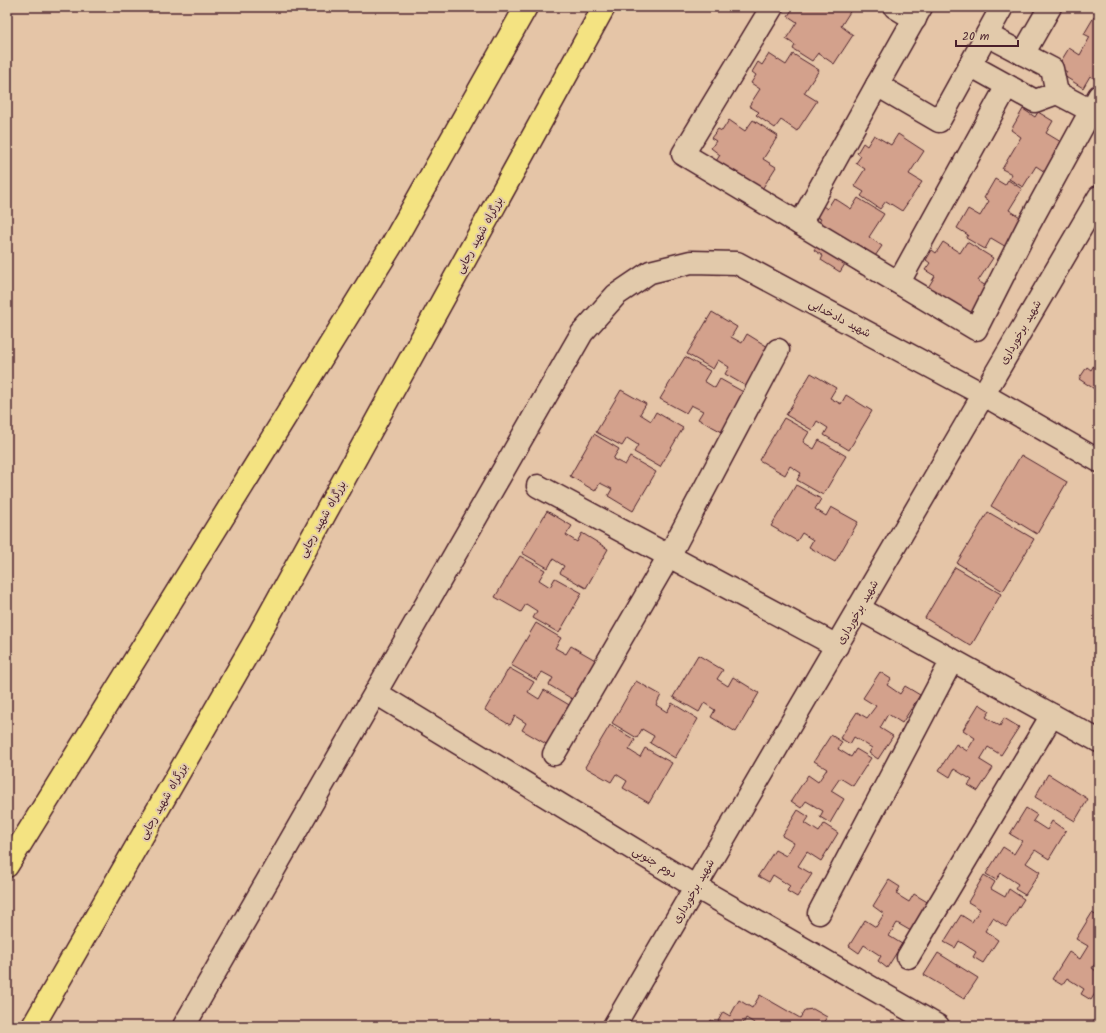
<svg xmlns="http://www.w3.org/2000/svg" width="1106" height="1033" viewBox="0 0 1106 1033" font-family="Kalam,'Playpen Sans Arabic',sans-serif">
<rect width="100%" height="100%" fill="#e5c5a7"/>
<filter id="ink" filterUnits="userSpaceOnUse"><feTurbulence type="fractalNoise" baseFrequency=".025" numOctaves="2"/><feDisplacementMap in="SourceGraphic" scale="8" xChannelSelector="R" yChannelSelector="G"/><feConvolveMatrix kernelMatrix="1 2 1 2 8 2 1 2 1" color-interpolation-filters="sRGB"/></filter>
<g filter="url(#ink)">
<g fill="#d3a18c" stroke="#4a1f2b">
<path d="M791,7H853L841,26L853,35L834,64L818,53L812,61L793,49L795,45L786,39L797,22L788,16L793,8Z"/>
<path d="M1094,17L1099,20V81L1090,76L1083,88L1064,76L1067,72L1058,66L1069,48L1080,55L1090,37L1084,34Z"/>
<path d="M769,54L786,65L793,54L819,70L804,93L817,101L797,131L781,120L775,128L756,115L759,112L749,106L760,89L751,83L756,75L752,72L758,62L762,65Z"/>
<path d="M1023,109L1035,117L1038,112L1053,121L1046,133L1061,142L1055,153L1059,155L1048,174L1036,166L1023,187L1009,179L1012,174L1002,169L1021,137L1011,130Z"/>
<path d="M729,120L745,131L753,120L778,136L763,159L776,167L757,197L709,172L720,155L711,148L716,141L711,138L718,129L722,131Z"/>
<path d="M898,134L924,151L909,174L922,182L902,211L886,201L880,209L861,196L864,192L854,186L865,169L856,163L861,156L857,153L863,143L867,146L874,135L891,145Z"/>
<path d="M995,179L1005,185L1008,180L1022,189L1009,210L1025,220L1008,248L991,238L985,249L966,238L968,235L957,228L968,209L980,216L989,201L984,198Z"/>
<path d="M834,198L851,209L858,198L884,214L869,237L882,246L862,275L845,264L840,272L821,260L823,256L814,250L825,232L816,227L821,219L816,217L823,206L827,209Z"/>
<path d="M943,242L960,253L967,242L993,258L978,281L991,289L972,319L924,294L935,276L925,270L930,263L926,260L932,250L936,253Z"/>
<path d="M712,312L737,327L731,337L742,343L747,334L773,350L751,389L725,374L729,367L718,360L713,369L687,354Z"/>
<path d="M685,357L710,371L704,381L715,388L720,379L747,394L724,433L698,419L703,411L691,405L686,413L660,399Z"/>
<path d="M1099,357V392L1079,379L1087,367L1091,370Z"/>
<path d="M811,373L836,388L830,398L841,404L846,395L872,411L849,450L824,435L828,428L817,421L812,430L786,415Z"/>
<path d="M621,390L646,404L640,414L651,421L656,412L683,428L660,467L634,452L638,445L627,438L622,446L596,432Z"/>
<path d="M784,418L809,432L803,442L814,449L819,440L846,456L823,495L797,480L801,473L790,466L785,475L759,460Z"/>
<path d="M594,434L619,449L613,459L625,465L630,457L656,472L633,511L608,496L612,489L600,483L595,491L570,476Z"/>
<path d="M1021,455L1067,482L1037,534L991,506Z"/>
<path d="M796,485L821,499L815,509L826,516L831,507L858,522L835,562L809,547L813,540L802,533L797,541L771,526Z"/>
<path d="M547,511L572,526L566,535L577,542L582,533L608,549L586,588L560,573L564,566L553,559L548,568L522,553Z"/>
<path d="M988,512L1034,539L1003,591L957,563Z"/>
<path d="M520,556L545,570L539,580L550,587L555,578L582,593L559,633L533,618L537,611L526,604L521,612L495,597Z"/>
<path d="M955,567L1001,594L971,646L925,618Z"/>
<path d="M536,623L561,638L555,648L566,654L571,646L597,661L574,700L549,685L553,678L542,672L537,680L511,665Z"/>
<path d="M698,655L723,670L717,679L728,686L733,677L759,693L736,732L711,717L715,710L704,703L699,712L673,697Z"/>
<path d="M509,668L534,682L528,692L539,699L544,690L571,706L548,745L522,730L526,723L515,716L510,725L485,710Z"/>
<path d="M880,672L891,679L887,685L900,694L905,686L920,695L902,723L888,714L880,728L893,736L878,759L869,753L872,748L854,737L850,744L840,738L857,712L867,718L876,706L863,698Z"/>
<path d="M636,681L661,695L656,705L667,712L672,703L698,719L675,758L650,743L654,736L642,729L637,738L612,723Z"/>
<path d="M979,704L990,711L986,717L1000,726L1004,718L1019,727L1001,755L988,747L980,760L993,768L978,791L968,785L972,780L954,769L950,777L939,770L956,744L967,751L975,738L963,730Z"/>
<path d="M610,725L635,740L629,750L640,757L645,748L672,763L649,803L623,788L627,781L616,774L611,782L585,767Z"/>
<path d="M831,735L842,742L838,749L851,757L856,749L871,758L853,786L840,778L831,791L844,799L830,823L820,817L823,811L806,801L801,808L791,801L808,775L818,782L827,769L814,761Z"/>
<path d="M1048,774L1088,799L1075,821L1035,797Z"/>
<path d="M1026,808L1037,815L1033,821L1047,830L1052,821L1066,831L1049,859L1035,850L1026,863L1040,872L1025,895L1015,889L1018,884L1001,873L996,880L986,874L1003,847L1014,854L1022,841L1010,834Z"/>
<path d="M798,810L809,817L805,823L819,832L824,824L838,833L821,861L807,852L798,866L812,874L797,897L787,891L790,886L773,875L769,882L758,876L775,850L786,856L794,843L782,836Z"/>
<path d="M984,875L995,882L991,889L1005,897L1009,889L1024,899L1006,927L993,918L985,931L998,940L983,963L973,957L976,952L959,941L955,948L944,942L961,915L972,922L980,909L968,902Z"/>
<path d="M889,880L900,887L896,894L909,902L914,894L929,903L911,931L897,923L889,936L902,944L887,968L878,961L881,956L864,945L859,953L849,946L865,920L876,927L884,914L873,906Z"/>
<path d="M1092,913L1099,917V958L1092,968L1099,973V987L1091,1000L1081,994L1084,989L1067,978L1062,985L1052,979L1069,952L1080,959L1088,946L1076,939Z"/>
<path d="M938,953L978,978L964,999L924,975Z"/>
<path d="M760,995L800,1018L805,1010L813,1009L827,1017L821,1026H759L746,1018L742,1026H707L711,1020L717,1023L723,1012L730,1016L739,1000L752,1008Z"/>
</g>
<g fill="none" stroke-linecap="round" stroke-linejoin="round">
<g stroke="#4a1f2b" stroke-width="25">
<g id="minor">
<path d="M772,7L683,154L976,329L1028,226L1099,96"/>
<path d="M895,7L915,19"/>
<path d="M987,35L1052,69L1057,93"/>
<path d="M1023,54L1050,7"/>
<path d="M970,65L1035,101L1057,93L1099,115"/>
<path d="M877,85L939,121L1002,7"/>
<path d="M800,224L877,85L921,7"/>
<path d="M899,282L1007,86"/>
<path d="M538,486L837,646"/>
<path d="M858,608L1099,741"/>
<path d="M376,693L696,887L938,1026"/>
<path d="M554,754L669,556L778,350"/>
<path d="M819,913L952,660"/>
<path d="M908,957L1052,715"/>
<path d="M184,1026L582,333L616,295L650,272L691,262L737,263L984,395L1099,461"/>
<path d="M614,1026L1099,197"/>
</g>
</g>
<g stroke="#4a1f2b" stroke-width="25">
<g id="highway">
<path d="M7,866L393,243L526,7"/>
<path d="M33,1026L260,632L604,7"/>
</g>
</g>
<use href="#minor" stroke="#e2caab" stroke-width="22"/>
<use href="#highway" stroke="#f4e382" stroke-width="22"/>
</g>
</g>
<g text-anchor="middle" stroke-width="4" stroke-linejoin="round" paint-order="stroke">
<g font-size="11" fill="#4a1f2b" stroke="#e2caab">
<text transform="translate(479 235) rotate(-61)" y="4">بزرگراه شهید رجایی</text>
<text transform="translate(840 318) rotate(28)" y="4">شهید دادخدایی</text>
<text transform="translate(1020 332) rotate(-60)" y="4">شهید برخورداری</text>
<text transform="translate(322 519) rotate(-61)" y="4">بزرگراه شهید رجایی</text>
<text transform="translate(857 612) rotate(-60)" y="4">شهید برخورداری</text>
<text transform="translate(163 801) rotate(-60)" y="4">بزرگراه شهید رجایی</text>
<text transform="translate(655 862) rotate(31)" y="4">دوم جنوبی</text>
<text transform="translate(693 891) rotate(-60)" y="4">شهید برخورداری</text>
</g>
</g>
<rect width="1106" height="1033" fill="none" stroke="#e2caab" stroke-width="24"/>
<rect x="12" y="12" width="1082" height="1009" fill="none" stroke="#4a1f2b" stroke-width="1.5" filter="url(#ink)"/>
<path d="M956 40v6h62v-6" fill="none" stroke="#4a1f2b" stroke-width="2"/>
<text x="962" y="40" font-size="12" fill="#4a1f2b" stroke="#e2caab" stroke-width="3" paint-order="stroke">20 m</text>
</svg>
